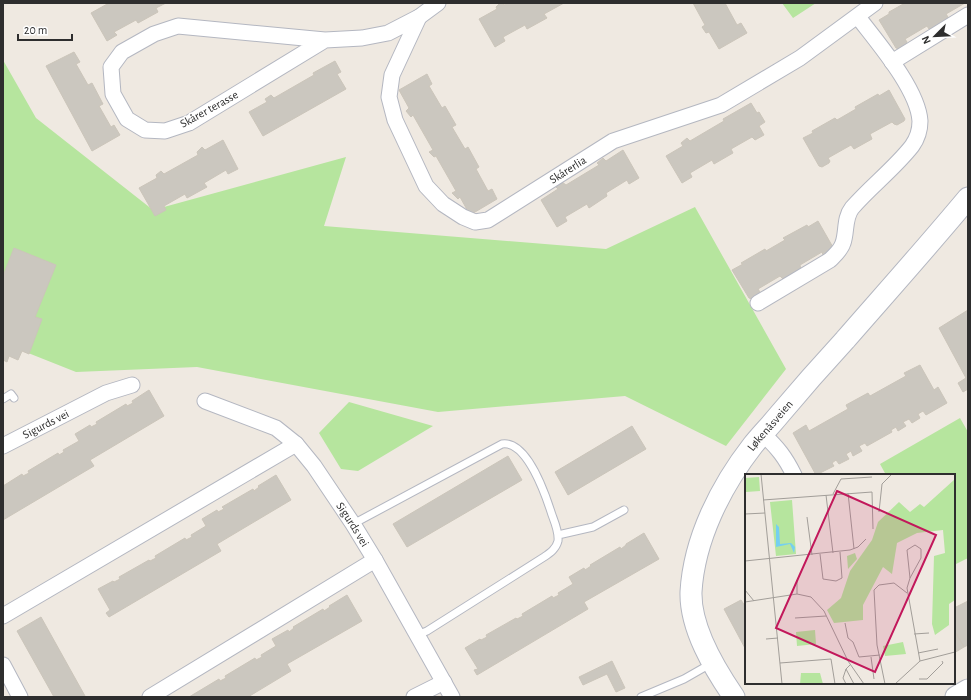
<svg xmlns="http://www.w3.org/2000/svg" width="971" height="700" font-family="'Alegreya Sans',sans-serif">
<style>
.green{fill:#b6e59e}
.building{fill:#cbc7bf;stroke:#cbc5ba}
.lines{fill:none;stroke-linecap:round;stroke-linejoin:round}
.lane-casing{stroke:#b4b7c1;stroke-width:9}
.street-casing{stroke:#b4b7c1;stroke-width:17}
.secondary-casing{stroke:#b4b7c1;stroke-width:23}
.lane{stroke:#fff;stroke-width:7}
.street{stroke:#fff;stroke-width:15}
.secondary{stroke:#fff;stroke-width:21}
.labels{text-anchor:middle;stroke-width:3;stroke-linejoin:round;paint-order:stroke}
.street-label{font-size:12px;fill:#2e2e2e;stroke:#fff}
.inset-road{fill:none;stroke:#a29e99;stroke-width:1}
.view{fill:#c2185b;fill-opacity:0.15;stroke:#c2185b;stroke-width:2}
.inset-edge{fill:none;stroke:#2e2e2e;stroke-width:2}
</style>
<rect width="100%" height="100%" fill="#efe9e1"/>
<path class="green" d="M782 3H816L793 18Z
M3 60 36 118 153 210 346 157 324 226 606 249 695 207 786 369 726 446 625 396 438 412 197 367 76 372 3 343Z
M349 402 433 426 358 471 341 469 319 433Z
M960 418 968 432V558L954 565V475H886L880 464Z"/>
<path class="building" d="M109 3H166L156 8 158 12 138 23 136 20 114 32 117 35 107 41 91 13Z
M500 3H502L504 5 508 3H564L544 14 547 18 527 29 525 25 503 37 505 41 495 47 479 19 497 9 496 7Z
M693 3H725L737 25 741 23 747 33 719 49 709 32 706 33 702 27 705 25Z
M905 3H965L946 14 948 17V19L931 29H929L927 26 905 39 907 42 906 44 899 49 896 48 879 20 889 14V12Z
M74 52 80 62 76 64 88 85 92 83 103 104 99 106 111 127 114 125 120 135 92 151 46 66Z
M335 61 341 72 337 74 346 89 263 136 249 112 267 102 265 99 271 95 274 98 314 75 313 73Z
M427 74 432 84 429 86 442 108 445 106 456 125 452 127 465 149 468 147 479 167 476 169 488 191 492 189 497 199 470 215 460 197 458 199 452 193 456 191 436 156 434 157 429 152 433 150 413 115 411 117 406 111 409 108 399 90Z
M889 90 905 119 904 121 897 125 894 124 892 122 870 134 872 139 854 149 851 145 828 158 830 161 829 163 822 167 819 166 803 138 813 133 812 131 835 118 837 120 856 109 855 107 878 94 879 96Z
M751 103 757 113 759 112 765 122 759 126 764 135 755 140 752 137 731 149 733 153 714 164 712 160 690 173 692 177 682 183 666 156 683 146 681 143 687 138 690 141 724 121 723 119Z
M223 140 238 169 228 174 226 170 204 183 207 187 187 198 185 194 164 206 166 210 155 216 139 188 157 178 156 175 161 171 164 174 198 155 197 152 202 147 205 150Z
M623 150 639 178 629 184 627 180 606 193 607 196 589 208 587 204 565 217 567 221 557 227 541 200 558 189 556 187 562 182 566 185 599 165 597 163 603 158 606 161Z
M818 221 834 249 826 255H823L822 252 800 265 801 270 784 280 780 276 758 289 760 292 759 294 752 299 749 298 732 270 743 264 741 263 765 249 766 251 785 240 783 238 807 225 808 227Z
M14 248 56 265 35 317 42 319 29 354 22 351 18 360 9 356 7 362 3 360V276Z
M968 310V389L963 392 958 383 966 378 939 328Z
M920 365 934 390 938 387 947 403 926 415 923 411 918 414 920 418 912 423 909 419 903 422 906 426 898 431 896 427 891 430 892 432 867 446 865 443 859 446 862 451 853 456 851 451 846 454 849 459 839 464 836 460 832 463 834 466 816 475 793 433 806 425 809 431 848 409 846 405 868 393 870 396 906 376 904 373Z
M149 390 164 416 90 460 94 466 3 520V486L22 474 23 476 29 473 28 471 58 453 59 455 64 452 63 450 79 441 75 434 90 425 91 427 97 424 96 422 126 404 127 406 133 403 132 401Z
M632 426 646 449 568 495 555 472Z
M508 456 522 480 407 547 393 524Z
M276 475 291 500 217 544 221 551 109 617 106 613 110 610 98 589 113 581 114 582 120 579 119 577 149 560 150 561 156 558 155 556 185 538 186 540 192 537 191 535 206 526 202 519 217 510 218 512 224 509 222 507 253 489 254 491 259 487 258 486Z
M644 533 659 559 584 602 588 609 477 675 474 670 478 669 465 648 480 639 481 640 487 637 486 635 516 618 517 619 523 616 522 614 552 596 553 598 559 595 558 593 573 584 569 577 584 568 585 570 591 566 590 565 620 547 621 549 626 545V544Z
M347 595 362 621 287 664 291 671 248 697H189L219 679 220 681 226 678 225 676 255 658 256 660 262 657 261 655 276 646 272 639 288 630 289 632 294 628 293 627 323 609 324 611 330 607 329 606Z
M741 600 745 606 746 605V650L724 609Z
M968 601V645L964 647 954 630V608Z
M41 617 85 696 84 697H54L17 631Z
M954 630 964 647 954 653Z
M612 661 625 688 616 692 607 674 583 685 579 677Z"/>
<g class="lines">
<defs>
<path id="lane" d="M3 399 11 394 14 398
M353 524 502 444C527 440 546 496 552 515 555 523 559 532 558 541 556 549 550 553 544 557L427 631 417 635
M558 535 593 527 624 510
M641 697 684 679 712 663"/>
<g id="street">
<path id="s1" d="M419 17 392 75 389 97 395 120 426 186 443 204 463 217 475 222 488 220 613 141 721 105 800 58 875 3"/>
<path d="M325 40 189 123 165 131 145 130 127 119 113 94 111 67 122 52 154 34 178 26 325 40 362 38 388 33 419 17 438 3"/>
<path d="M892 62 968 15"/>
<path d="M758 303 830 260C835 255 841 250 843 243 847 232 844 218 852 208 871 186 894 169 912 146 917 139 920 130 920 121 918 89 877 42 858 17"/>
<path id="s2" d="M205 401 276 428 296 444 314 466 353 524 375 560 452 697"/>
<path d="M763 434C778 448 785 457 794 475"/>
<path id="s3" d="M3 446 106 393 132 385"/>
<path d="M3 616 296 444"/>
<path d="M3 665 20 697"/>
<path d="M150 697 375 560"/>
<path d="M414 697 444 682"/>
</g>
<g id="secondary">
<path id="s4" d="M734 697C714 668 690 628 691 592 694 539 721 486 753 445 761 435 770 426 779 415 800 390 822 365 845 340 886 293 928 246 968 198"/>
<path d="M956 697 968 690"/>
</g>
</defs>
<use href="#lane" class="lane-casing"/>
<use href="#street" class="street-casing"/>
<use href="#secondary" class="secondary-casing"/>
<use href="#lane" class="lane"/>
<use href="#street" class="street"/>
<use href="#secondary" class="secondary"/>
</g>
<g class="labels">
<g class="street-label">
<text transform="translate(209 109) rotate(-29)" y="4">Skårer terasse</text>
<text dy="4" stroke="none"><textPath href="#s1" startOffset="352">Skårerlia</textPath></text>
<text dy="4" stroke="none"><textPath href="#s3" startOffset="48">Sigurds vei</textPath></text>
<text dy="4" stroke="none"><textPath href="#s4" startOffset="303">Løkenåsveien</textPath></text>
<text dy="4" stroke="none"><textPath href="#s2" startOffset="200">Sigurds vei</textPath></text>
</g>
</g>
<g transform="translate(745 474)">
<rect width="210" height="210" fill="#efe9e1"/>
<path d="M14 3 15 17 1 18 0 4ZM210 5V126L204 130V151L190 161 187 150 189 82 200 79 198 56 172 59 152 69 147 100 138 93 118 131V146L89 149 82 136 96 124 105 97 127 66 133 48 154 28 165 38 175 30 179 33ZM47 26 51 80 31 82 25 28ZM110 79 112 85 103 95 102 82ZM70 156 71 170 52 172 51 158ZM158 168 161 180 140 182 138 172ZM75 199 78 210H55L56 199Z" fill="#b6e59e"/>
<path d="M31 50 34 53 35 70 46 69 50 73 49 79 45 70 31 73Z" fill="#75cff0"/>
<path class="inset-road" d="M16 0 37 210M103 19 109 75M88 20 96 5 127 3M81 21 88 79M18 26 127 18 128 55M134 38 137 10 147 0M0 40 20 39M62 43 67 81M75 80 78 105 91 107 97 104 95 78M0 87 105 76 113 73 121 65M165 104 176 84V75L170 71 162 76 165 104 162 114 175 187M52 106V120M0 116 9 127M0 128 52 120 66 123 79 137 103 187 119 210M50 144 81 142M100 149 103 164 108 168 114 183 135 181M169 160 184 159M21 165 33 164M173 179 193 175M126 183 129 205M35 189 86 185 90 210M105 191 101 195 109 210M174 205H182L198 189 197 187M101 210 98 204 101 195M140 210 132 171 129 116 134 111 149 109 162 119M150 210 175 187 210 178"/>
<path class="view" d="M92 17 191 61 130 198 31 154Z"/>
<rect width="210" height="210" class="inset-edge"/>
</g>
<rect width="971" height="700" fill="none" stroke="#2e2e2e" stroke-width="8"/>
<g transform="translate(935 36) rotate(246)" stroke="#ffffff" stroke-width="3" paint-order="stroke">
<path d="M0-3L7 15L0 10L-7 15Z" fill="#2e2e2e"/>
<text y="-6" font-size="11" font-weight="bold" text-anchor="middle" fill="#2e2e2e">N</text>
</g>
<path d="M18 34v6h54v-6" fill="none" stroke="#2e2e2e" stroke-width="2"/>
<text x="24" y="34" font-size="12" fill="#2e2e2e" stroke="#ffffff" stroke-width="3" paint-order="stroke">20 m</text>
</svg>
